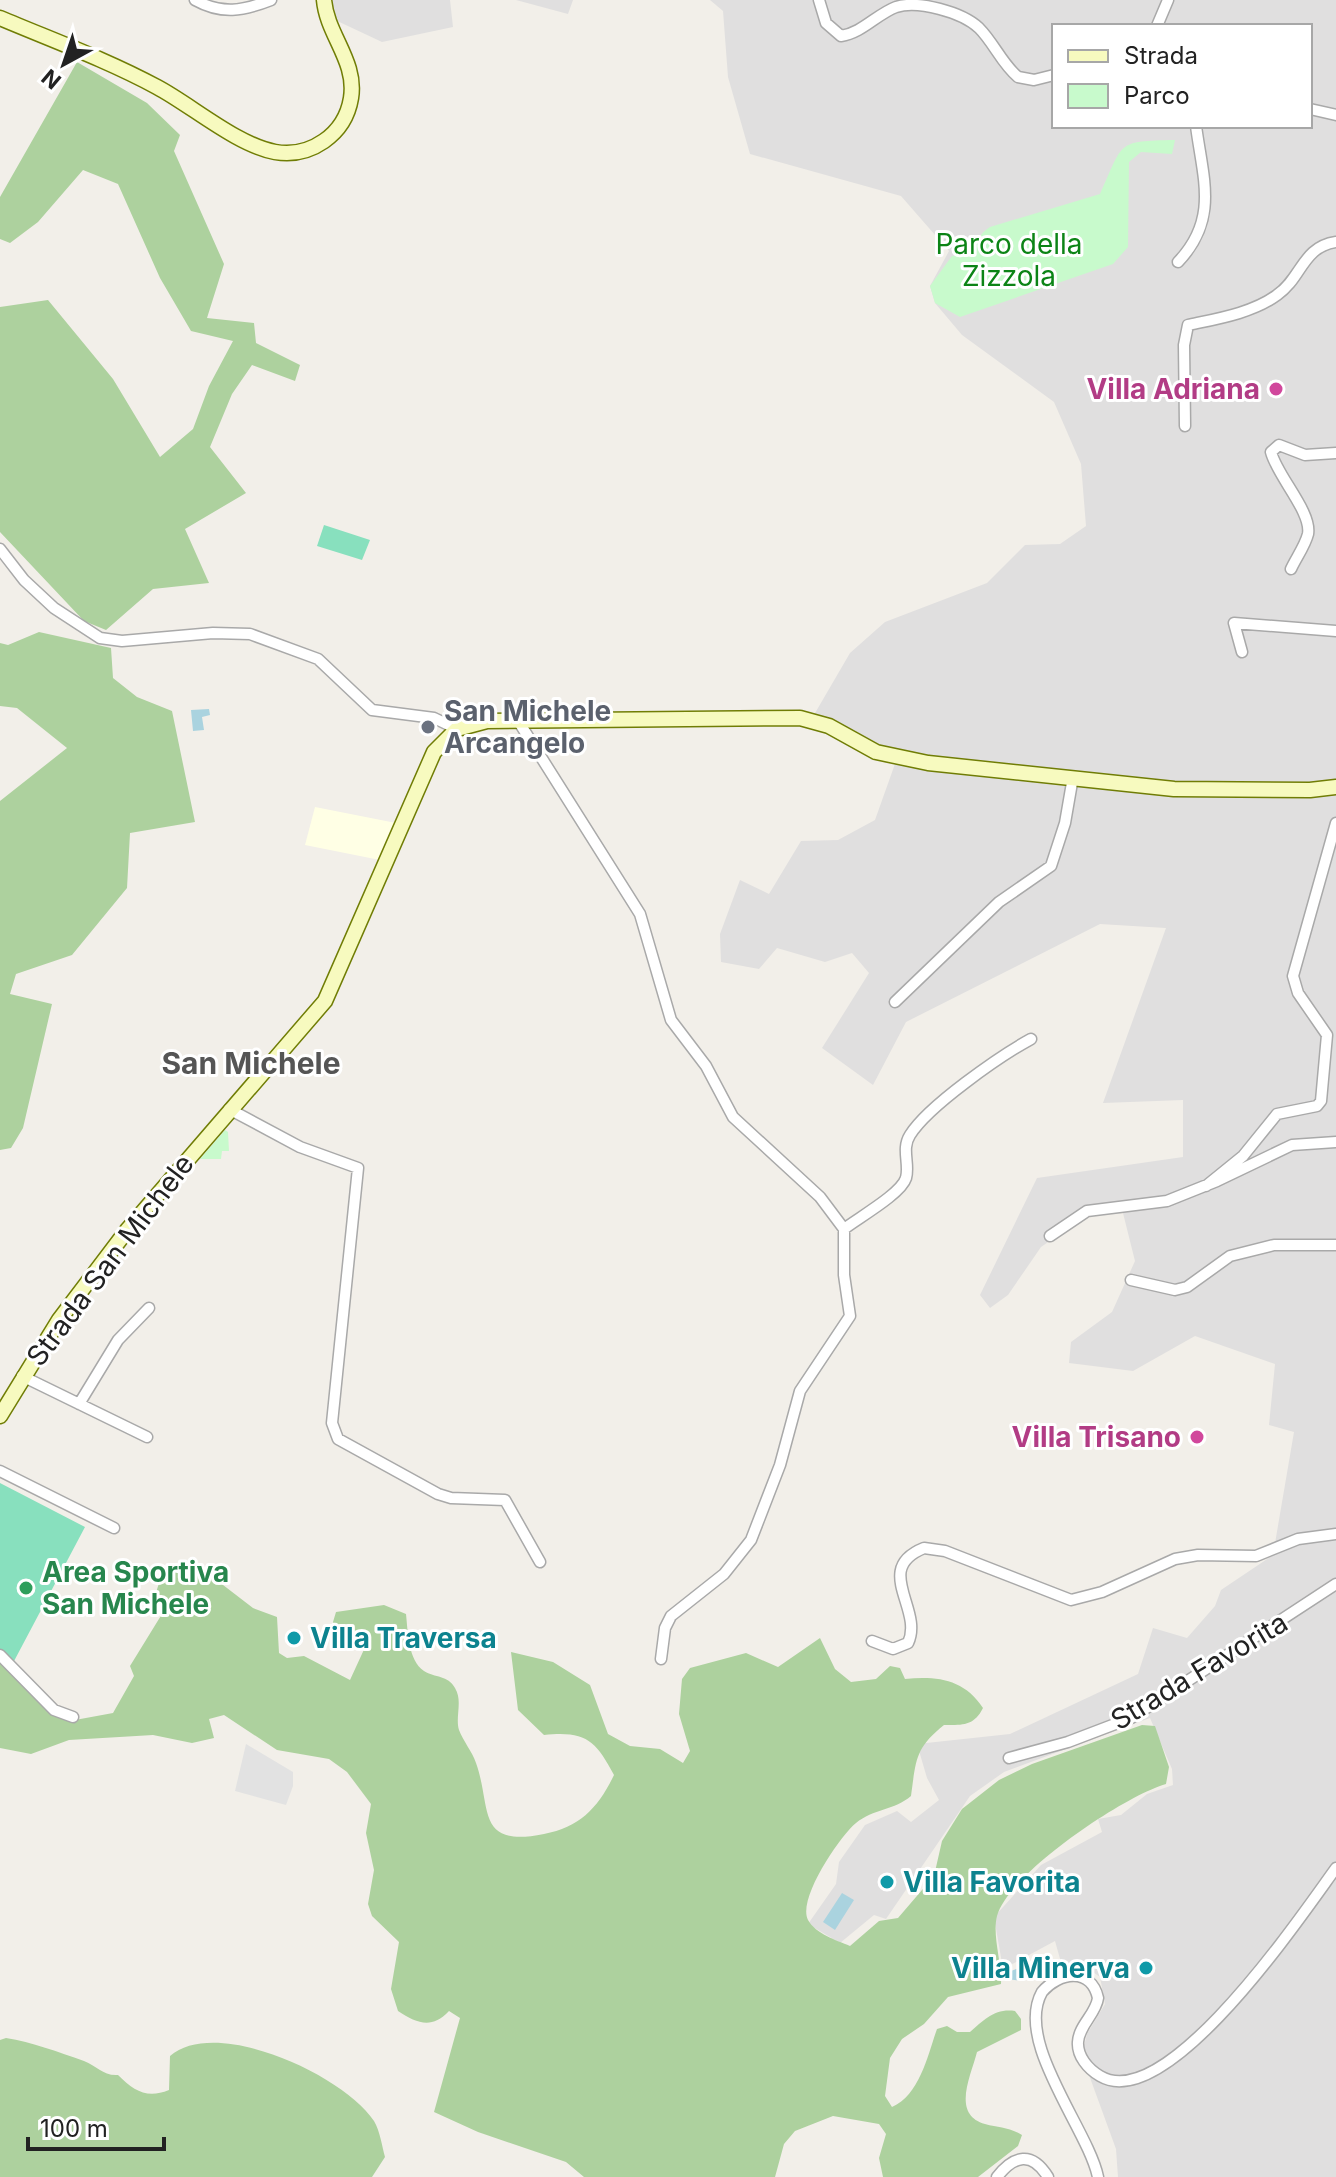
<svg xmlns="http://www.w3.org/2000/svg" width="1336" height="2177" font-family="Inter,sans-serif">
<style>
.residential{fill:#e0dfdf;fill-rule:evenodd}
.education{fill:#ffffe5}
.forest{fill:#add19e}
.park{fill:#c8facc}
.pitch{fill:#88e0be}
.parking{fill:#e2e2e2}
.water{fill:#aad3df}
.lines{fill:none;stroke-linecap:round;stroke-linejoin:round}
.street-casing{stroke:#a9a9a9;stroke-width:13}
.secondary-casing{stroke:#707d05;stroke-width:17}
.street{stroke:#fff;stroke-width:10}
.secondary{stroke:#f7fabf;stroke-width:14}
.hotel-dot{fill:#d1479c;stroke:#fff;stroke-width:3}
.worship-dot{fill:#6b7280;stroke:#fff;stroke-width:3}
.leisure-dot{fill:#2e9e5b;stroke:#fff;stroke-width:3}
.culture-dot{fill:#0f9aa8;stroke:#fff;stroke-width:3}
.labels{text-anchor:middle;stroke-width:6;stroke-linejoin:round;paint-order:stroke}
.park-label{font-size:28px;fill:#0c8416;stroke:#fff}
.hotel-label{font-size:28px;font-weight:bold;fill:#b23c85;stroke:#fff;text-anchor:end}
.worship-label{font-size:28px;font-weight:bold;fill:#5b616d;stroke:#fff;text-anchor:start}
.street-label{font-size:28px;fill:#222;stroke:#fff}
.leisure-label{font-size:28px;font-weight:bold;fill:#27864d;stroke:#fff;text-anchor:start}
.culture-label{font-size:28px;font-weight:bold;fill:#0d838f;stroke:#fff;text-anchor:start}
.neighbourhood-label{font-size:30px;font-weight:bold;fill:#555;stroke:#fff}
</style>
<rect width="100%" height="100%" fill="#f2efe9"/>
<path class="residential" d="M318 0H450L453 27 382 42 333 19Z
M516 0H573L568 14Z
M710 0H1336V2177H1118L1116 2149 1089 2075 1084 2046 1087 2034 1105 2004 1100 1977 1080 1963 1062 1966 1055 1941 1003 1969 994 1917 1041 1865 1102 1832 1098 1819 1121 1815 1147 1794 1173 1785 1172 1769 1150 1718 1004 1772 970 1796 886 1919 874 1915 840 1943 808 1924 836 1884 839 1862 865 1825 897 1811 911 1822 939 1800 927 1778 917 1744 1010 1734 1138 1674 1153 1628 1187 1638 1215 1606 1221 1590 1273 1555 1294 1432 1269 1425 1275 1364 1195 1336 1133 1371 1069 1363 1071 1342 1112 1312 1135 1261 1123 1213 1086 1216 1041 1247 1008 1295 990 1308 980 1295 1037 1178 1183 1157V1100L1103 1103 1166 928 1100 924 906 1022 873 1085 822 1048 869 973 852 953 825 962 777 948 759 969 721 962 720 934 740 880 769 894 801 841 838 840 875 820 896 761 854 749 811 720 850 653 885 622 987 583 1025 545 1060 544 1086 526 1081 464 1054 402 962 335 935 303 930 286 949 251 901 196 750 154 728 77 723 11ZM1054 26H1310V126H1054Z"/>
<path class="education" d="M315 807 396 823 380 860 305 845Z"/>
<path class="forest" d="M77 62 147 103 180 135 174 151 224 264 207 318 254 323 256 343 300 365 295 381 252 365 232 394 210 447 246 493 185 529 209 583 153 589 106 630 84 621 0 532V307L48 300 113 379 160 457 193 429 209 386 233 341 191 331 160 278 118 184 83 170 38 222 10 243 0 239V197Z
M39 632 111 648 113 678 137 697 172 711 195 822 130 833 127 888 72 955 16 974 10 994 52 1004 23 1128 11 1148 0 1150V801L67 748 17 708 0 706V643L8 645Z
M184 1561 197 1565 253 1608 277 1617 279 1653 287 1658 304 1656 350 1680 367 1643 339 1636 333 1622 336 1612 384 1605 406 1614C408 1632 408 1660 424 1671 435 1678 448 1675 455 1688 463 1701 455 1717 459 1730 463 1741 472 1751 476 1763 492 1808 475 1848 544 1834 580 1827 598 1808 614 1775 595 1740 586 1731 544 1735L518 1710 511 1652 553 1662 590 1685 608 1734 630 1746 660 1749 683 1763 690 1751 679 1714 682 1679 690 1668 746 1653 778 1667 820 1638 835 1669 851 1682 876 1679 890 1666 900 1668 905 1679C937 1676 964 1679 983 1708 974 1726 963 1725 944 1725 915 1748 916 1760 911 1796 895 1810 873 1809 856 1823 840 1836 797 1899 808 1920 816 1934 836 1940 850 1946L879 1921 898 1918 934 1876 942 1841 962 1809 999 1780 1032 1764 1142 1725 1155 1726 1169 1767 1166 1784C1124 1796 1009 1873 997 1916 992 1936 1002 1963 1001 1984L948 1997 924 2024 902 2039 890 2058 885 2096 892 2107C920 2095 928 2054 937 2029L947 2026 957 2032H970C984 2020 995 2008 1015 2011L1021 2019V2030L977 2052C971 2076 951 2114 985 2124 999 2128 1009 2127 1022 2135L1018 2146 978 2177H883L879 2158 886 2134 879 2124 833 2116 795 2131 784 2144 775 2177H584L566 2162 478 2132 434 2112 460 2018 449 2011C431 2030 417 2023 398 2011L391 1989 399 1942 372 1916 368 1904 374 1870 366 1833 371 1804 347 1772 329 1759 277 1750 224 1715 209 1719 214 1738 192 1743 153 1735 69 1740 31 1754 0 1748V1663L52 1712 75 1720 113 1713 134 1676 130 1666 162 1614 154 1602C159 1580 162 1569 184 1561Z
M6 2038C32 2042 58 2052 84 2061 97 2066 103 2076 118 2075 134 2091 147 2099 169 2090L170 2056C217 2016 345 2076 374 2121 380 2131 382 2146 385 2157L372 2177H0V2040Z"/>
<path class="park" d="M1175 140 1172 154 1141 152 1129 162 1128 247 1113 264 960 317 935 303 930 286 952 256C982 255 969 240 990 227L1100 194C1124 142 1115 141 1175 140Z
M225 1130 228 1132 229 1151H222L221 1159H200Z"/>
<path class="pitch" d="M324 525 370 540 362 560 317 546Z
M0 1483 85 1527 13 1663 0 1650Z"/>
<path class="parking" d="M246 1744 293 1772V1786L286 1805 235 1791Z"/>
<path class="water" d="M209 709 210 715 202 717 204 730 193 731 191 710Z
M842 1893 854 1900 835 1930 823 1922Z
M1031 1963 1037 1970C1027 1979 1018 1984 1006 1977V1973Z"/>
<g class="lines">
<defs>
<path id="street" d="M195 0C222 15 243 11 271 0
M819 0 826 23 841 36C862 33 877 14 896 7 918 0 962 12 979 28 994 43 1002 64 1018 77L1034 80 1054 75
M1157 26 1168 0
M1310 109 1336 115
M1178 262C1219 219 1203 179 1196 126
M1185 426 1184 345 1188 325C1216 319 1253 313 1277 295 1302 278 1302 247 1336 242
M0 549 24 580 54 608 100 638 122 641 213 633 250 634 318 659 372 710 434 718 457 729
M1291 569C1296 558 1305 546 1308 534 1312 512 1277 476 1271 452L1279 445 1305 455 1336 453
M1242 652 1234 623 1336 631
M517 719 640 914 671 1020 706 1066 733 1117 820 1197 844 1229V1275L850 1316 800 1391 780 1465 751 1540 724 1574 671 1616 665 1628 661 1659
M895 1002 999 902 1051 866 1065 823 1073 777
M229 1109 300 1147 358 1168 332 1423 338 1439 438 1494 451 1498 505 1500 540 1562
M1206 1186 1243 1156 1277 1114 1317 1106 1321 1101 1327 1035 1298 993 1293 976 1336 823
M844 1229C858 1218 901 1194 906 1178 910 1164 901 1149 910 1135 928 1106 1000 1056 1031 1039
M1050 1236 1087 1211 1167 1201 1217 1181 1292 1145 1336 1142
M1131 1280 1175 1290 1187 1287 1230 1256 1274 1245H1336
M22 1376 147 1437
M79 1404 118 1340 149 1308
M0 1471 114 1528
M872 1641 893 1649 908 1643C924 1609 872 1569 924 1548L945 1551 1071 1600 1102 1592 1175 1559 1198 1555 1256 1556 1298 1539 1336 1534
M0 1655 54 1710 73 1717
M1009 1758 1068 1742 1131 1718 1336 1584
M997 2177C1014 2155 1032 2151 1048 2177
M1098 2177C1088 2129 1014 2042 1042 1992 1059 1972 1091 1967 1098 1998 1096 2014 1079 2025 1078 2042 1077 2056 1088 2069 1100 2076 1167 2116 1303 1913 1336 1868"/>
<path id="secondary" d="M0 18C52 40 107 60 157 87 191 105 237 145 275 152 310 158 345 135 351 98 357 61 327 35 324 0
M0 1416 59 1320 128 1229 325 1001 434 752 457 729 487 721 800 718 829 726 876 752 928 763 1174 789 1310 790 1336 787"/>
</defs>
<use href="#street" class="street-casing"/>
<use href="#secondary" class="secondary-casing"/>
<use href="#street" class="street"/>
<use href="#secondary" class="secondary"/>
</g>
<g class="hotel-dot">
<circle cx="1276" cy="389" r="8"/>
<circle cx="1197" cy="1437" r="8"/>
</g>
<circle class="worship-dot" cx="428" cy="727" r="8"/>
<circle class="leisure-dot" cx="26" cy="1588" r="8"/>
<g class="culture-dot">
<circle cx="294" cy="1638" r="8"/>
<circle cx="887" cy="1882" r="8"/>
<circle cx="1146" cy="1968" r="8"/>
</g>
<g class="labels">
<g class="park-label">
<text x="1009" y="254">Parco della<tspan x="1009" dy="32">Zizzola</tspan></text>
</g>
<g class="hotel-label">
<text x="1260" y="399">Villa Adriana</text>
<text x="1181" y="1447">Villa Trisano</text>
</g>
<g class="worship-label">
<text x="444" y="721">San Michele<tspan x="444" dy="32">Arcangelo</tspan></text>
</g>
<g class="street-label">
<text transform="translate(110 1260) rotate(-53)" y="10">Strada San Michele</text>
<text transform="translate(1199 1671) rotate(-31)" y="10">Strada Favorita</text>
</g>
<g class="leisure-label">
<text x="42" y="1582">Area Sportiva<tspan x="42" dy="32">San Michele</tspan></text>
</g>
<g class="culture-label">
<text x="310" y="1648">Villa Traversa</text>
<text x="903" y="1892">Villa Favorita</text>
<text x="1130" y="1978" text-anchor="end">Villa Minerva</text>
</g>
<g class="neighbourhood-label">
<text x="251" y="1074">San Michele</text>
</g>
</g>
<rect x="1052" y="24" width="260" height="104" fill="#ffffff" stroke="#a7a7a7" stroke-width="2"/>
<rect x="1068" y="50" width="40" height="12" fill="#f7fabf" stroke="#a7a7a7" stroke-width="2"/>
<text x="1124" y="64" font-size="24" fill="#222222">Strada</text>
<rect x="1068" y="84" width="40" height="24" fill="#c8facc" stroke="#a7a7a7" stroke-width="2"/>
<text x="1124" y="104" font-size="24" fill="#222222">Parco</text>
<g transform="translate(64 64) rotate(220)" stroke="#ffffff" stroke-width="6" paint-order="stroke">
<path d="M0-6L14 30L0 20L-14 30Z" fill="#222222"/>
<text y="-12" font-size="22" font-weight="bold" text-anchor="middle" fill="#222222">N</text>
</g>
<path d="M28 2137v12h136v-12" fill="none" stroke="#222222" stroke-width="4"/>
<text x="40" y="2137" font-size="24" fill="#222222" stroke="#ffffff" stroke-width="6" paint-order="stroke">100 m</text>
</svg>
